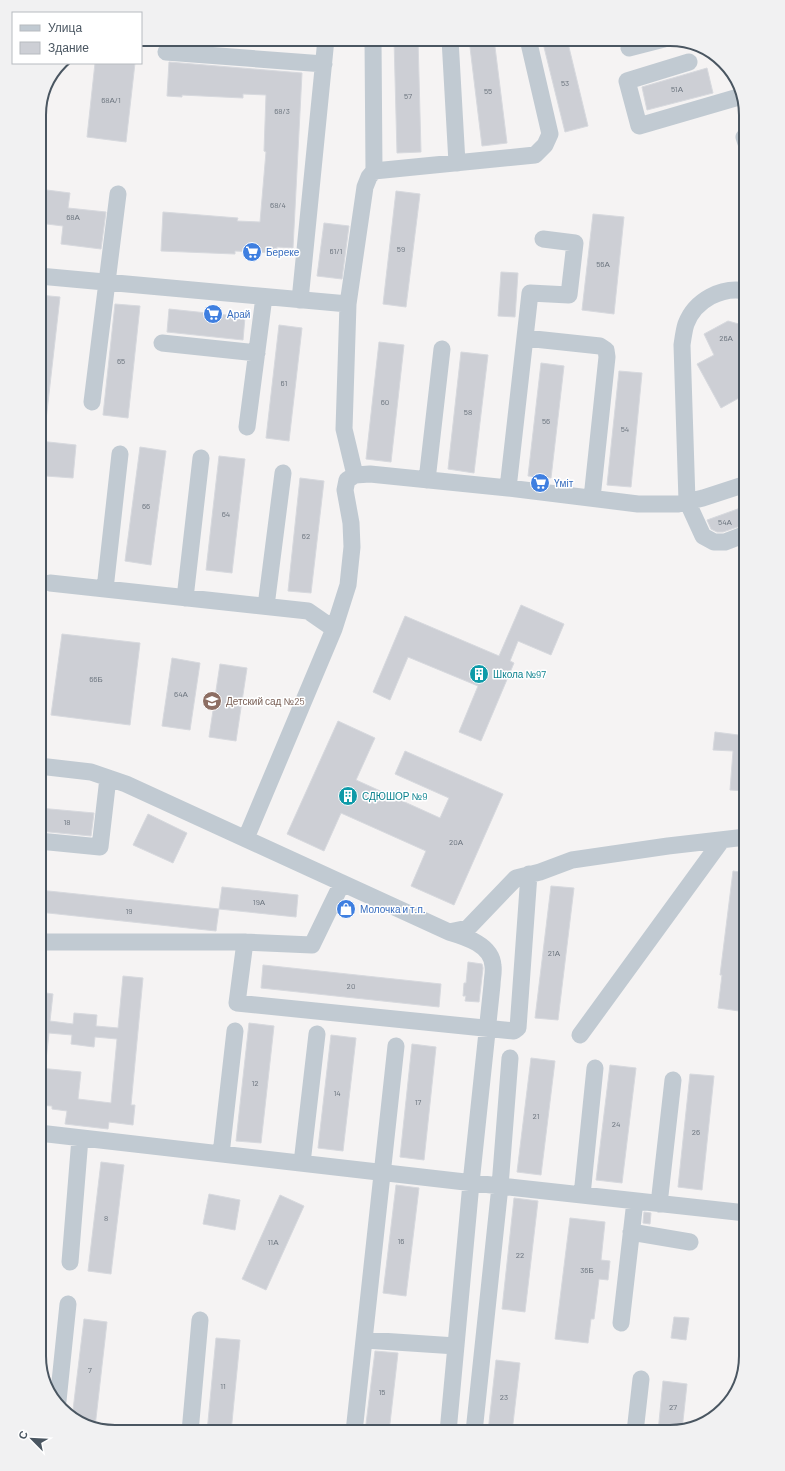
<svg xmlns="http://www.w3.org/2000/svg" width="785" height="1471" font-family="Barlow,sans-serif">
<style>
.building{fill:#cdcfd5;stroke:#d7d9de}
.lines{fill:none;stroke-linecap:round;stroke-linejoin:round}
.minor{stroke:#c1cad2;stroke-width:17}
.labels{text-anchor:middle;stroke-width:3;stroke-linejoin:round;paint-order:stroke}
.number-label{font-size:8px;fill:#6b747e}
.shop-label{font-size:10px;fill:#366cbe;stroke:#fff;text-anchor:start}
.culture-label{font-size:10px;fill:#0d838f;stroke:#fff;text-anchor:start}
.education-label{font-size:10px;fill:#785e54;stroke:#fff;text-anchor:start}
.rim{fill:none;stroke:#4a5661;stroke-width:2}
</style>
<rect width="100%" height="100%" fill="#f5f3f3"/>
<path class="building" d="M394 39H418L421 152 397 153Z
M469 39H494L507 143 482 146Z
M542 39H567L588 126 565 132Z
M169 62 302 73 293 248 277 247 276 253 235 251V254L161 251 163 212 238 218 237 221 260 222 266 152 264 151 266 95 243 94V98L182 95V97L167 96Z
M95 63H135L126 142 87 137Z
M707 68 713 93 647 110 642 87Z
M39 189 70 193 68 208 106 212 101 249 61 244 63 226 39 223Z
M396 191 420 194 406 307 383 304Z
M593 214 624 217 614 314 582 310Z
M324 223 349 226 342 279 317 276Z
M501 272 518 273 515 317 498 316Z
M39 295 60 297 46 420H39Z
M115 304 140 306 128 418 103 415Z
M169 309 245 317 243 340 167 332Z
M728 321 746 326V394L721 408 697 364 714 355 704 334Z
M279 325 302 328 289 441 266 438Z
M379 342 404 345 391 462 366 459Z
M461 352 488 355 474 473 448 469Z
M541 363 564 366 551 478 528 476Z
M619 371 642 373 631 487 607 485Z
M39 441 76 445 73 478 46 476V472L39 471Z
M140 447 166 451 151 565 125 561Z
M219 456 245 459 232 573 206 570Z
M300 478 324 481 311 593 288 591Z
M746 506V524L723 532H717L711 529 707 520Z
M521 605 564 624 551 655 518 641 510 661 514 663 481 741 459 732 478 686 408 657 390 700 373 692 405 616 499 656Z
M62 634 140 643 130 725 51 715Z
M172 658 200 663 190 730 162 726Z
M220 664 247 668 236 741 209 737Z
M338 721 375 738 356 780 440 818 449 798 395 774 405 751 503 794 454 905 411 886 426 851 341 813 324 851 287 834Z
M715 732 746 736V791L730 790 733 751 713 750Z
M39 808 94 813 91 836 39 831Z
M148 814 187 833 173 863 133 845Z
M733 871 746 873V1012L718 1008 722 975H720Z
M551 886 574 888 558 1020 535 1018Z
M222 887 298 895 296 917 219 909Z
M39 890 219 909 216 931 39 912Z
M468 962 482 964 483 968 479 1002 465 1001 466 996H463L464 983H466Z
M263 965 441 984 439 1007 261 988Z
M123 976 143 978 131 1105H135L133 1125 109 1122 108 1129 65 1124 67 1111 52 1109V1106L39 1105V1068L81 1072 78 1099 111 1103 117 1039 95 1037 94 1047 71 1044 72 1035 49 1033 46 1060 39 1059V992L53 994 50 1021 73 1024 74 1013 97 1015 96 1026 118 1028Z
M249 1023 274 1026 261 1143 236 1141Z
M331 1035 356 1038 343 1151 318 1148Z
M412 1044 436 1047 424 1160 400 1157Z
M531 1058 555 1061 541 1175 517 1172Z
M610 1065 636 1068 622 1183 596 1180Z
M690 1074 714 1076 702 1190 678 1187Z
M101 1162 124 1165 111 1274 88 1271Z
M396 1185 419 1188 406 1296 383 1293Z
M209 1194 240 1200 235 1230 203 1224Z
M280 1195 304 1206 266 1290 242 1279Z
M514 1198 538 1201 525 1312 502 1309Z
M644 1212 651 1213 650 1224 643 1223Z
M570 1218 605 1222 601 1260 610 1261 608 1280 599 1279 594 1319H591L588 1343 555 1339Z
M674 1317 689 1318 686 1340 671 1338Z
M84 1319 107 1322 95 1427 72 1418Z
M216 1338 240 1340 231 1432H207Z
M375 1351 398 1353 389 1432H365Z
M496 1360 520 1363 512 1432H488Z
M663 1381 687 1384 682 1430 670 1432H658Z"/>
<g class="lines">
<path class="minor" d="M373 39 374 171
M450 39 457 163
M629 48 664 39
M166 52 324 64
M689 62 627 81 639 126 742 96
M744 137 746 143
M39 276 348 304
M300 300 326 39
M525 338 600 346 606 350 607 357 592 498
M162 343 257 353
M92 402 118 194
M247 427 264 297
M355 475 344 429 348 304 365 187 369 177 374 171 535 155 545 145 550 134 528 39
M427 480 442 349
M508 488 530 293 569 295 575 243 543 239
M746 534 725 542H714L703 536 687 501 682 345C683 338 684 330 686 324 695 300 722 286 746 291
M50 583 308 611 334 629
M105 589 120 454
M185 598 201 458
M266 606 283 473
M39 766 91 772 126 784 449 932C466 937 492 945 493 966 494 972 492 979 492 985L471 1183 448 1432
M246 838 334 629 348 585 352 547 351 523 345 490 347 480 355 475 370 474 508 488 638 504H678L703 498 746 484
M39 841 100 847 108 778
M449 932 468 928 516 878 540 872 572 860 668 846 746 837
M39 942H245L312 945 342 883
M245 942 237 1003 514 1031 518 1028 529 874
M580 1035 722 840
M39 1133 500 1186 746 1213
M221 1154 235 1031
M302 1163 317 1034
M582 1195 595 1068
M659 1204 673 1080
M631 1232 690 1242
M70 1262 80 1138
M621 1323 635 1201
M365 1340 456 1346
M58 1401 68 1304
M190 1432 200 1320
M354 1432C369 1304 381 1175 396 1046
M474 1432 500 1186 510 1058
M635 1432 641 1379"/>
</g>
<defs>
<symbol id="supermarket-disc" viewBox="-11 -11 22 22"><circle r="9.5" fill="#3f7fe0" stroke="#fff"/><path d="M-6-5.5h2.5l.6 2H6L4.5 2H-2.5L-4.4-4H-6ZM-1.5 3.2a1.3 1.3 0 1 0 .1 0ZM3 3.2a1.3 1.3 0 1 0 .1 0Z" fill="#fff"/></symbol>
<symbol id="building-disc" viewBox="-11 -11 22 22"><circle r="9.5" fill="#0f9aa8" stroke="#fff"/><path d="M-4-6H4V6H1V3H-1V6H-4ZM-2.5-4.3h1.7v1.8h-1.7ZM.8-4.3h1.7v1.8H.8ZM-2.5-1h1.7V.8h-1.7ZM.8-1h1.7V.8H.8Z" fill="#fff"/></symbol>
<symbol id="school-disc" viewBox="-11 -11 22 22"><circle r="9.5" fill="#8d6e63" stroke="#fff"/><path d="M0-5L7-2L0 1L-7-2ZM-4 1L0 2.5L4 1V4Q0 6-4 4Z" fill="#fff"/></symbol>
<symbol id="shop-disc" viewBox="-11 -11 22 22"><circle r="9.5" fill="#3f7fe0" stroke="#fff"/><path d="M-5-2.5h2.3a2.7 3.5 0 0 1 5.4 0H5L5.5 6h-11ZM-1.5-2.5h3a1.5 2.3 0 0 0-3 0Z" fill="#fff"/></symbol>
</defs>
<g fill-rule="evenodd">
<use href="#supermarket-disc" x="241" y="241" width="22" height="22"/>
<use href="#supermarket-disc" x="202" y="303" width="22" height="22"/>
<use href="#supermarket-disc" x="529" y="472" width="22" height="22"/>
<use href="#building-disc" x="468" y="663" width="22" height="22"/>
<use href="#school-disc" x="201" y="690" width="22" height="22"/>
<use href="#building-disc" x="337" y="785" width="22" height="22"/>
<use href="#shop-disc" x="335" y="898" width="22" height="22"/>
</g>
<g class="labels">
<g class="number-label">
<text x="565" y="86">53</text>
<text x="677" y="92">51А</text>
<text x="488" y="94">55</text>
<text x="408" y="99">57</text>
<text x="111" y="103">68А/1</text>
<text x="282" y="114">68/3</text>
<text x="278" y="208">68/4</text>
<text x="73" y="220">68А</text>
<text x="401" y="252">59</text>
<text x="336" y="254">61/1</text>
<text x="603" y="267">56А</text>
<text x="726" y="341">26А</text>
<text x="121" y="364">65</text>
<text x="284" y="386">61</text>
<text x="385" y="405">60</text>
<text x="468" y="415">58</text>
<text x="546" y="424">56</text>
<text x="625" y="432">54</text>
<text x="146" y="509">66</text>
<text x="226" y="517">64</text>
<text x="725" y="525">54А</text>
<text x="306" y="539">62</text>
<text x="96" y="682">66Б</text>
<text x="181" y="697">64А</text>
<text x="67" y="825">18</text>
<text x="456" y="845">20А</text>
<text x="259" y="905">19А</text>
<text x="129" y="914">19</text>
<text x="554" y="956">21А</text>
<text x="351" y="989">20</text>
<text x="255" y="1086">12</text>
<text x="337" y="1096">14</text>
<text x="418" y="1105">17</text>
<text x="536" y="1119">21</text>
<text x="616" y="1127">24</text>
<text x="696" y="1135">26</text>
<text x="106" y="1221">8</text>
<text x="401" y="1244">16</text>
<text x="273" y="1245">11А</text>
<text x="520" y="1258">22</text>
<text x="587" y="1273">36Б</text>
<text x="90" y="1373">7</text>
<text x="223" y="1389">11</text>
<text x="382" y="1395">15</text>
<text x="504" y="1400">23</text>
<text x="673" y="1410">27</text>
</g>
<g class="shop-label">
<text x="266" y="256">Береке</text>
<text x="227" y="318">Арай</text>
<text x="554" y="487">Үміт</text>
<text x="360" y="913">Молочка и т.п.</text>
</g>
<g class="culture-label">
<text x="493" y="678">Школа №97</text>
<text x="362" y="800">СДЮШОР №9</text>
</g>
<g class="education-label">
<text x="226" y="705">Детский сад №25</text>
</g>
</g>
<path d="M0 0H785V1471H0ZM115 46H670A69 69 0 0 1 739 115V1356A69 69 0 0 1 670 1425H115A69 69 0 0 1 46 1356V115A69 69 0 0 1 115 46Z" fill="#f1f1f2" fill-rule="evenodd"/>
<path class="rim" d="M115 46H670A69 69 0 0 1 739 115V1356A69 69 0 0 1 670 1425H115A69 69 0 0 1 46 1356V115A69 69 0 0 1 115 46Z"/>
<rect x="12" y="12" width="130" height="52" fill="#ffffff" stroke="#b7bbc0"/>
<rect x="20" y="25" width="20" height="6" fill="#c1cad2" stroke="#b7bbc0"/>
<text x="48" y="32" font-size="12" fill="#4a5661">Улица</text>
<rect x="20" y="42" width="20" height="12" fill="#cdcfd5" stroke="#b7bbc0"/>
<text x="48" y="52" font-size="12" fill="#4a5661">Здание</text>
<g transform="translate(32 1439) rotate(294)" stroke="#ffffff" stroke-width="3" paint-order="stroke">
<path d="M0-3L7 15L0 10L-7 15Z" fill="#4a5661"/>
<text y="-6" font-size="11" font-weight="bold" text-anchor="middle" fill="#4a5661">С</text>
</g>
</svg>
